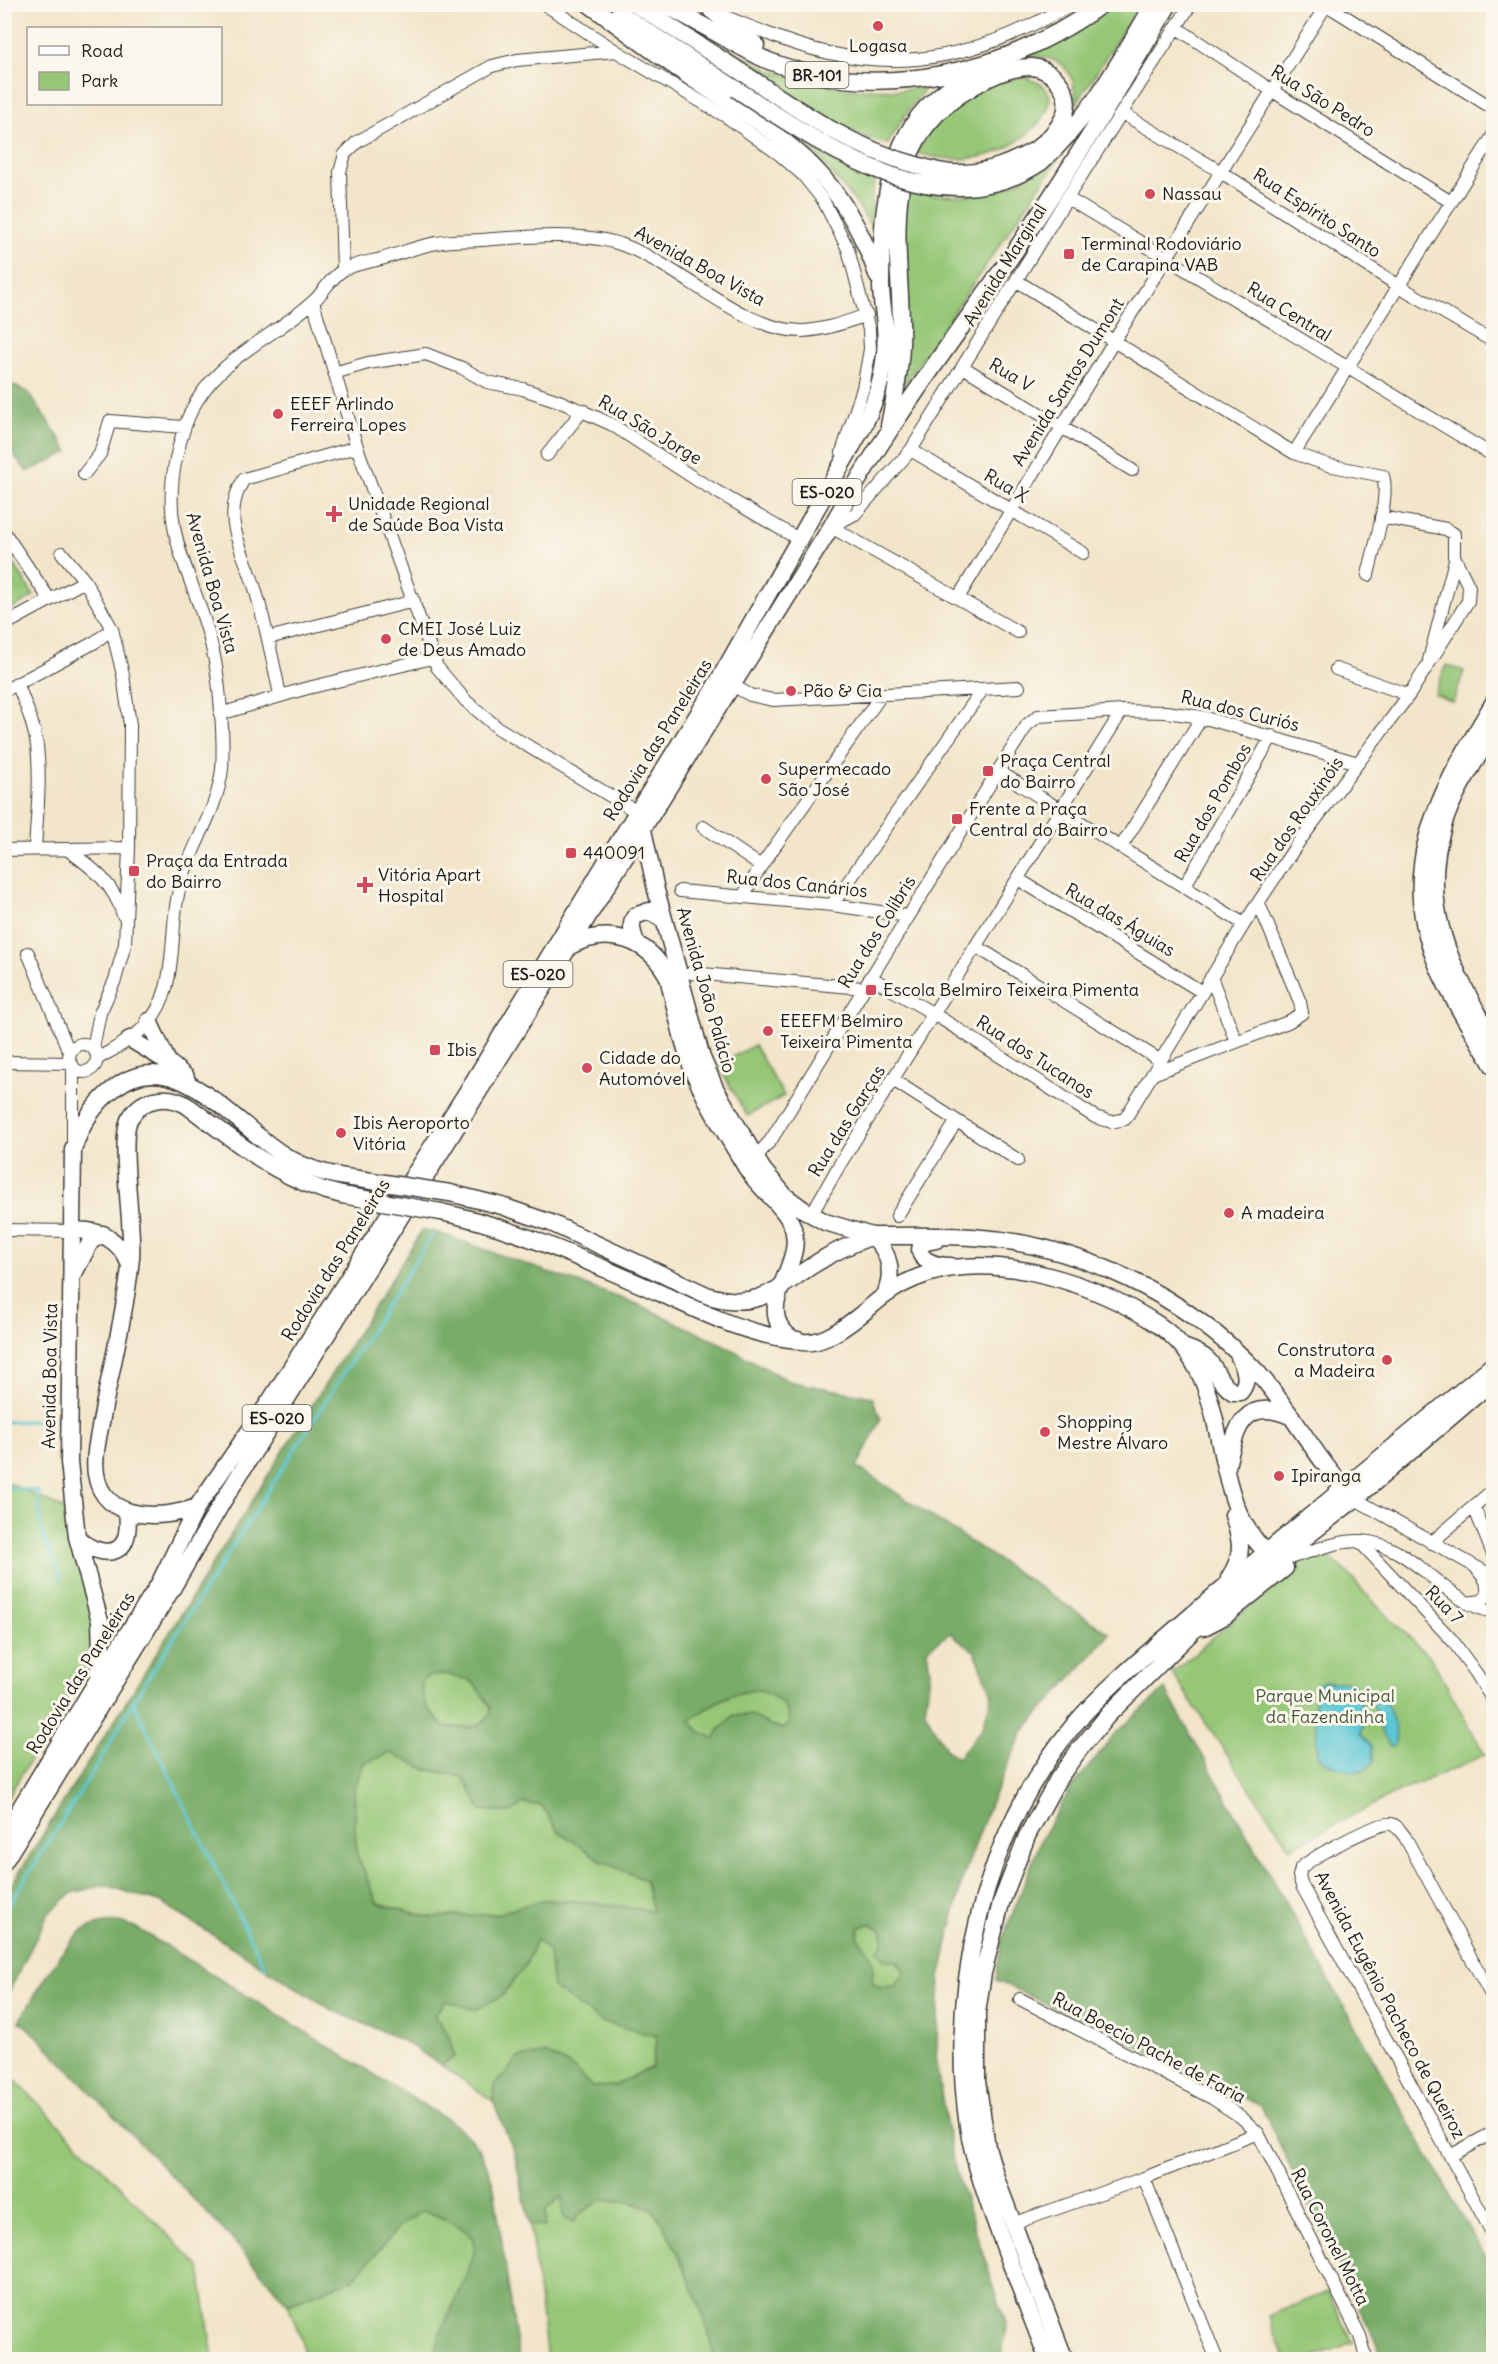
<svg xmlns="http://www.w3.org/2000/svg" width="1498" height="2364" font-family="Delius,sans-serif">
<style>
.green{fill:#96c777;stroke:#59724a;stroke-width:1.5}
.forest{fill:#78ac68;stroke:#4a6442;stroke-width:1.5;fill-rule:evenodd}
.water{fill:#5bc7d4;stroke:#3c7278;stroke-width:1.5}
.lines{fill:none;stroke-linecap:round;stroke-linejoin:round}
.stream{stroke:#5bc7d4;stroke-width:3}
.minor-casing{stroke:#3c3a36;stroke-width:14}
.major-casing{stroke:#3c3a36;stroke-width:19}
.minor{stroke:#fff;stroke-width:12}
.major{stroke:#fff;stroke-width:16}
.major-bridge-casing{stroke:#3c3a36;stroke-width:19;stroke-linecap:butt}
.major-bridge{stroke:#fff;stroke-width:16}
.poi-dot{fill:#d1495b;stroke:#fbf7ec;stroke-width:2}
.labels{text-anchor:middle;stroke-width:6;stroke-linejoin:round;paint-order:stroke}
.shield{fill:#fbf7ec;stroke:#5f5e5a;stroke-width:1.5}
.shield-label{font-size:16px;font-weight:bold;fill:#1c1c1c}
.poi-label{font-size:18px;fill:#1c1c1c;stroke:#fbf7ec;text-anchor:start}
.street-label{font-size:18px;fill:#1c1c1c;stroke:#fbf7ec}
.park-label{font-size:18px;fill:#47583c;stroke:#fbf7ec}
</style>
<rect width="100%" height="100%" fill="#fbf7ec"/>
<filter id="ink" filterUnits="userSpaceOnUse"><feTurbulence type="fractalNoise" baseFrequency=".0167" numOctaves="2"/><feDisplacementMap in="SourceGraphic" scale="12" xChannelSelector="R" yChannelSelector="G"/><feConvolveMatrix kernelMatrix="1 2 1 2 8 2 1 2 1" color-interpolation-filters="sRGB"/></filter>
<filter id="wash" filterUnits="userSpaceOnUse"><feTurbulence type="fractalNoise" baseFrequency=".008" numOctaves="4" result="noise"/><feDisplacementMap in="SourceGraphic" scale="24" xChannelSelector="R" yChannelSelector="G"/><feGaussianBlur stdDeviation="1.35" result="paint"/><feColorMatrix in="noise" values="0 0 0 0 0 0 0 0 0 0 0 0 0 0 0 0 0 1.4 0 .05"/><feComposite in="paint" operator="in"/></filter>
<g filter="url(#wash)">
<rect width="100%" height="100%" fill="#f2e5c9"/>
<path class="green" d="M1110 5H1139L1075 106C1077 66 1056 51 1017 59L1095 17Z
M670 17 769 70 805 81 856 89 901 90 926 87 905 115 888 144 873 141 837 124Z
M1020 77C1086 89 1027 142 995 153 968 162 942 160 916 153L938 117 987 85Z
M807 144 846 168 875 178 872 195V227L856 203Z
M1064 151 896 396 906 190C941 198 984 199 1017 182 1033 174 1049 161 1064 151Z
M4 548 34 596 5 613H4Z
M1446 665 1464 671 1453 702 1435 694Z
M754 1045 784 1096 747 1116 718 1065Z
M5 1481 64 1509 91 1595 110 1626 5 1802Z
M1324 1554 1344 1569 1365 1593 1433 1661 1485 1755 1392 1795 1290 1848 1172 1673 1303 1560Z
M446 1674 473 1682 491 1707C488 1731 463 1727 444 1727L425 1705 421 1683 425 1677Z
M759 1690C777 1698 786 1701 789 1722L784 1729 768 1724 750 1715 720 1729 714 1739 699 1731 689 1721C712 1704 730 1691 759 1690Z
M391 1752 425 1769 463 1777 523 1803 542 1805 557 1830 602 1861 645 1880 654 1912 590 1902 543 1900 496 1914 429 1917 377 1903 356 1852 354 1788 364 1763Z
M870 1923 881 1930 884 1942 905 1973 895 1986 882 1987 873 1983 871 1975 873 1962 858 1939 859 1928Z
M536 1939 549 1951 602 2022 657 2036 652 2067 614 2086 592 2087 571 2066 545 2054 519 2058 495 2085 493 2101 441 2065 455 2057 433 2015 446 2001 475 2009 526 1965Z
M11 2076 200 2267 213 2359H5L4 2084Z
M563 2195 580 2214 601 2199C617 2201 636 2201 650 2209 666 2217 703 2312 709 2333 712 2341 713 2351 715 2359H547L530 2225 545 2227 546 2210Z
M422 2211C435 2214 473 2229 475 2243 478 2263 449 2312 441 2333 438 2341 437 2351 434 2359H307L300 2336 288 2304 353 2279 400 2226Z
M1328 2292 1353 2342 1307 2359H1285L1268 2316Z"/>
<path class="forest" d="M4 381 28 392 69 452 27 472 5 443Z
M422 1230 436 1232 637 1304 726 1346 788 1381 872 1397 881 1419 857 1467 1110 1634 1023 1732 990 1804 962 1880 940 1978 936 2064 953 2162 1007 2327 1001 2359H715C713 2351 712 2341 709 2333 703 2312 666 2217 650 2209 636 2201 617 2201 601 2199L580 2214 574 2222 564 2219 562 2210V2196L546 2210 545 2227 530 2225 514 2152 493 2101 495 2085 519 2058 545 2054 571 2066 592 2087 614 2086 652 2067 657 2036 602 2022 553 1988 549 1952 536 1939 526 1965 502 1996 475 2010 446 2001 434 2015 448 2034 455 2057 441 2065 402 2040 332 2010 162 1903 106 1885 72 1893 48 1914 5 2000V1895ZM950 1633 975 1652 992 1694 983 1727 958 1758 947 1751 925 1712 930 1672 927 1649ZM446 1674 473 1682 491 1707C488 1731 463 1728 444 1727L425 1705 421 1683 426 1677ZM759 1690C777 1698 786 1701 789 1722L784 1729 768 1724 750 1715H734L720 1729 714 1739 699 1731 690 1721C709 1704 732 1691 759 1690ZM391 1753 425 1769 463 1777 481 1810 511 1813 523 1803 542 1806 557 1830 602 1861 645 1880 653 1911 590 1902 543 1900 496 1914 429 1917 377 1903 356 1852 354 1788 364 1763ZM870 1923 881 1930 884 1942 878 1950 885 1960 899 1962 905 1973 895 1986 882 1987 873 1983C871 1976 874 1969 873 1962 872 1953 863 1945 858 1939L859 1928Z
M1165 1689 1493 2271V2359H1382V2355L1261 2106 996 1980 1001 1943 1043 1835 1072 1787 1116 1733Z
M119 1922 135 1927 448 2120C478 2142 484 2152 494 2188L519 2359H434C436 2351 438 2341 441 2332 448 2314 480 2256 474 2240 469 2228 435 2214 422 2211L400 2226 353 2279 288 2304 230 2237 36 2035 19 2021C34 1998 65 1940 86 1929 97 1923 107 1923 119 1922Z"/>
<path class="water" d="M1326 1682H1352L1358 1687 1363 1726 1361 1733 1372 1746 1373 1763C1362 1779 1329 1767 1318 1756L1314 1690 1317 1684Z
M1378 1696C1390 1702 1401 1736 1392 1747L1389 1744 1380 1728 1373 1702Z"/>
<g class="lines">
<path class="stream" d="M4 1422 60 1420
M4 1487 38 1491 41 1530 61 1579
M133 1702 265 1968
M4 1913 102 1757 133 1702 432 1235"/>
</g>
</g>
<g filter="url(#ink)">
<g class="lines">
<defs>
<path id="minor" d="M544 4 616 51 727 117 779 154 803 175 823 200 848 249 869 330 870 349 863 388 842 452
M702 4C720 16 741 23 761 31 874 79 966 66 1071 4
M1325 4 1494 109
M1177 28 1271 90 1451 202
M1122 113 1221 172 1399 286 1494 342
M1067 198 1494 456
M343 270 340 172 345 154 357 142 492 66 517 60 616 51
M1017 281 1294 453 1328 465 1383 476C1390 497 1373 552 1368 575
M313 302 357 447 437 667 466 701 498 728 637 812
M963 367 1132 470
M334 373 368 363 426 354 462 368 487 382 523 389 559 401 611 424 697 480 800 540
M911 450 1083 553
M1294 453 1494 134
M547 455 583 410
M84 474 100 454 110 421 183 427
M832 526 855 514 911 450 1067 198 1191 4
M831 527 1018 632
M4 532 50 600
M62 553 85 581 112 629 123 675 130 725 129 848 125 944 115 980 100 1013 93 1048
M958 598 1114 341 1327 4
M4 625 85 581
M268 638 414 601
M1429 660 1455 560
M1336 669 1409 695
M17 683C25 703 34 724 37 746 41 780 37 815 35 849
M732 685 750 695 773 700 1019 687
M4 691 95 642 112 629
M280 695C273 661 266 626 256 592 246 553 218 520 244 479L357 447
M220 714 304 689 432 658
M998 771 1244 924
M703 827 761 866
M1121 847 1202 717
M4 850 129 848
M68 850C93 868 114 884 123 915
M1018 879 1202 992
M1184 887 1272 736
M680 891 832 905 908 916
M743 896 761 866 882 694
M832 905 983 689
M977 947 1161 1061
M28 953 70 1054
M691 973 863 988
M870 977 934 1014 1095 1117 1112 1122 1125 1119 1244 924 1298 843 1409 695 1468 601 1469 587 1454 556V534L1446 529 1381 517
M1211 977 1236 1041
M69 1058a14 14 0 1 1 28 0a14 14 0 1 1-28 0Z
M97 1059C112 1050 128 1042 140 1031 178 998 169 945 177 900 184 855 217 816 222 769 224 739 220 681 213 652 197 576 157 538 177 454 182 434 187 416 198 399 226 354 277 335 315 300 324 291 333 275 345 269 356 264 369 262 381 259 399 254 418 246 437 243 451 240 467 241 481 240 521 237 581 231 620 244 679 264 742 332 803 331 825 330 846 322 867 315
M4 1062 71 1063
M73 1066V1143
M1153 1074 1288 1022 1302 1013 1300 1002 1259 904
M893 1080 1018 1160
M751 1162 771 1140 998 771 1027 725 1038 716 1122 711 1166 712 1202 717 1358 763
M811 1215 840 1164 1122 711
M897 1216 956 1122
M4 1230 72 1231
M1355 1499 1494 1577
M1474 1507 1494 1557
M1359 1541 1452 1640 1476 1673 1494 1702
M1431 1543 1494 1489
M1281 1560C1308 1554 1334 1540 1362 1541 1414 1544 1444 1604 1494 1612
M1467 1603 1482 1601 1488 1594 1486 1581 1477 1569
M1020 1999 1212 2098 1241 2117 1258 2133 1360 2336 1367 2360
M1494 2000 1405 1837C1401 1832 1397 1825 1391 1824 1378 1821 1311 1858 1301 1868L1299 1876 1302 1886 1494 2236
M1450 2156 1494 2132
M1144 2178 1217 2360
M1012 2224 1144 2178 1258 2133"/>
<path id="major" d="M589 4C623 29 657 55 693 79 783 138 841 168 878 277
M635 4 749 77
M664 4C687 17 710 29 732 42 744 48 756 56 769 61 879 104 1009 72 1102 4
M711 10 756 45
M619 13 736 89
M1041 162C1090 119 1120 60 1154 4
M889 426C894 400 900 373 901 346 904 277 880 184 927 125 947 99 998 66 1032 67 1041 68 1050 73 1056 79 1081 106 1057 133 1035 150
M1494 702C1439 795 1390 870 1444 980 1458 1010 1477 1038 1494 1067
M1494 730C1477 759 1455 790 1444 823 1417 907 1453 970 1494 1042
M643 830 656 890 702 1058 715 1088 763 1170 785 1196 804 1210 825 1222 872 1236C905 1236 939 1235 972 1237 1079 1244 1185 1295 1258 1373 1292 1411 1317 1461 1352 1496
M636 943C633 933 629 925 635 916L649 911 664 920
M572 945C610 926 649 940 668 977 675 1006 681 1037 691 1065 704 1100 728 1137 747 1169 759 1189 781 1202 791 1223 808 1259 762 1296 780 1326 808 1370 860 1313 884 1296 897 1286 912 1279 927 1274 1000 1251 1096 1284 1157 1324 1243 1381 1198 1498 1273 1558
M149 1021 168 1062
M130 1039 168 1062 186 1077
M450 1193 502 1206 551 1223 709 1296C762 1311 777 1287 818 1262 835 1251 854 1243 872 1236 890 1252 894 1273 885 1295
M441 1212C518 1228 588 1262 660 1293 704 1313 748 1336 798 1340
M72 1231C99 1228 120 1240 130 1265
M936 1240 922 1243C913 1261 938 1266 951 1266
M74 1273 91 1241 103 1234
M1186 1348C1222 1360 1210 1377 1233 1392H1240C1250 1381 1245 1369 1239 1357
M1227 1467C1235 1427 1245 1395 1292 1417
M197 1507C162 1520 103 1522 96 1474 93 1454 100 1431 103 1411 113 1360 126 1309 131 1258 134 1226 118 1138 130 1118 143 1096 170 1094 189 1107 238 1143 282 1182 342 1195
M77 1537C87 1550 117 1561 125 1540 129 1531 128 1520 127 1511
M1229 1578C1245 1554 1241 1541 1233 1515
M1204 1627 1225 1616 1285 1568
M98 1675 101 1651 100 1621 77 1537 69 1462 73 1150C81 1124 94 1103 116 1087 176 1041 238 1129 287 1157 307 1169 329 1175 352 1178
M4 1835 97 1681 159 1584 197 1507 270 1401 472 1084 611 854 712 692 863 427C879 394 888 363 885 326 884 312 881 299 881 285 881 226 884 153 926 108 943 90 965 77 985 65
M4 1862 173 1587 223 1501 831 527C884 430 952 342 1015 251 1069 171 1120 88 1169 4
M1048 2360C1030 2313 1012 2268 995 2221 984 2191 973 2159 968 2126 948 1988 983 1835 1073 1726 1102 1692 1137 1662 1171 1633 1199 1609 1227 1584 1256 1561 1335 1495 1414 1430 1494 1364
M1065 2360 997 2181 987 2147 977 2081V2013L983 1973 1001 1903 1027 1836 1058 1779 1079 1750 1108 1715 1220 1604 1355 1499 1494 1380"/>
</defs>
<use href="#minor" class="minor-casing"/>
<use href="#major" class="major-casing"/>
<use href="#minor" class="minor"/>
<use href="#major" class="major"/>
<defs>
<path id="major-bridge" d="M749 77C802 113 853 148 916 165 930 169 945 174 961 173 988 173 1011 163 1035 150
M736 89C822 145 939 230 1041 162
M352 1178 450 1193
M342 1195 441 1212"/>
</defs>
<use href="#major-bridge" class="major-bridge-casing"/>
<use href="#major-bridge" class="major-bridge"/>
</g>
</g>
<g class="poi-dot">
<circle cx="878" cy="26" r="6"/>
<circle cx="1150" cy="194" r="6"/>
<rect x="1063" y="248" width="12" height="12" rx="3"/>
<circle cx="278" cy="414" r="6"/>
<path d="M331 505h6v6h6v6h-6v6h-6v-6h-6v-6h6z"/>
<circle cx="386" cy="639" r="6"/>
<circle cx="791" cy="691" r="6"/>
<rect x="982" y="765" width="12" height="12" rx="3"/>
<circle cx="766" cy="779" r="6"/>
<rect x="951" y="813" width="12" height="12" rx="3"/>
<rect x="565" y="847" width="12" height="12" rx="3"/>
<rect x="128" y="865" width="12" height="12" rx="3"/>
<path d="M362 876h6v6h6v6h-6v6h-6v-6h-6v-6h6z"/>
<rect x="865" y="984" width="12" height="12" rx="3"/>
<circle cx="768" cy="1031" r="6"/>
<rect x="429" y="1044" width="12" height="12" rx="3"/>
<circle cx="587" cy="1068" r="6"/>
<circle cx="341" cy="1133" r="6"/>
<circle cx="1229" cy="1213" r="6"/>
<circle cx="1387" cy="1360" r="6"/>
<circle cx="1045" cy="1432" r="6"/>
<circle cx="1279" cy="1476" r="6"/>
</g>
<g class="labels">
<g class="shield">
<rect x="785.5" y="62" width="63" height="26" rx="4.5"/>
<rect x="792.5" y="479" width="69" height="26" rx="4.5"/>
<rect x="503.5" y="961" width="69" height="26" rx="4.5"/>
<rect x="242.5" y="1405" width="69" height="26" rx="4.5"/>
</g>
<g class="shield-label">
<text x="817" y="81">BR-101</text>
<text x="827" y="498">ES-020</text>
<text x="538" y="980">ES-020</text>
<text x="277" y="1424">ES-020</text>
</g>
<g class="poi-label">
<text x="878" y="52" text-anchor="middle">Logasa</text>
<text x="1162" y="200">Nassau</text>
<text x="1081" y="250">Terminal Rodoviário<tspan x="1081" dy="21">de Carapina VAB</tspan></text>
<text x="290" y="410">EEEF Arlindo<tspan x="290" dy="21">Ferreira Lopes</tspan></text>
<text x="348" y="510">Unidade Regional<tspan x="348" dy="21">de Saúde Boa Vista</tspan></text>
<text x="398" y="635">CMEI José Luiz<tspan x="398" dy="21">de Deus Amado</tspan></text>
<text x="803" y="697">Pão &amp; Cia</text>
<text x="1000" y="767">Praça Central<tspan x="1000" dy="21">do Bairro</tspan></text>
<text x="778" y="775">Supermecado<tspan x="778" dy="21">São José</tspan></text>
<text x="969" y="815">Frente a Praça<tspan x="969" dy="21">Central do Bairro</tspan></text>
<text x="583" y="859">440091</text>
<text x="146" y="867">Praça da Entrada<tspan x="146" dy="21">do Bairro</tspan></text>
<text x="378" y="881">Vitória Apart<tspan x="378" dy="21">Hospital</tspan></text>
<text x="883" y="996">Escola Belmiro Teixeira Pimenta</text>
<text x="780" y="1027">EEEFM Belmiro<tspan x="780" dy="21">Teixeira Pimenta</tspan></text>
<text x="447" y="1056">Ibis</text>
<text x="599" y="1064">Cidade do<tspan x="599" dy="21">Automóvel</tspan></text>
<text x="353" y="1129">Ibis Aeroporto<tspan x="353" dy="21">Vitória</tspan></text>
<text x="1241" y="1219">A madeira</text>
<text x="1375" y="1356" text-anchor="end">Construtora<tspan x="1375" dy="21">a Madeira</tspan></text>
<text x="1057" y="1428">Shopping<tspan x="1057" dy="21">Mestre Álvaro</tspan></text>
<text x="1291" y="1482">Ipiranga</text>
</g>
<g class="street-label">
<text transform="translate(1323 101) rotate(32)" y="6">Rua São Pedro</text>
<text transform="translate(1317 213) rotate(33)" y="6">Rua Espírito Santo</text>
<text transform="translate(1005 265) rotate(-58)" y="6">Avenida Marginal</text>
<text transform="translate(700 266) rotate(29)" y="6">Avenida Boa Vista</text>
<text transform="translate(1289 312) rotate(32)" y="6">Rua Central</text>
<text transform="translate(1011 375) rotate(31)" y="6">Rua V</text>
<text transform="translate(1068 382) rotate(-58)" y="6">Avenida Santos Dumont</text>
<text transform="translate(650 430) rotate(31)" y="6">Rua São Jorge</text>
<text transform="translate(1006 486) rotate(31)" y="6">Rua X</text>
<text transform="translate(212 583) rotate(74)" y="6">Avenida Boa Vista</text>
<text transform="translate(1240 711) rotate(14)" y="6">Rua dos Curiós</text>
<text transform="translate(658 740) rotate(-58)" y="6">Rodovia das Paneleiras</text>
<text transform="translate(1213 803) rotate(-60)" y="6">Rua dos Pombos</text>
<text transform="translate(1297 819) rotate(-55)" y="6">Rua dos Rouxinóis</text>
<text transform="translate(797 884) rotate(6)" y="6">Rua dos Canários</text>
<text transform="translate(1120 920) rotate(31)" y="6">Rua das Águias</text>
<text transform="translate(877 932) rotate(-58)" y="6">Rua dos Colibris</text>
<text transform="translate(706 990) rotate(74)" y="6">Avenida João Palácio</text>
<text transform="translate(1035 1057) rotate(33)" y="6">Rua dos Tucanos</text>
<text transform="translate(847 1121) rotate(-58)" y="6">Rua das Garças</text>
<text transform="translate(336 1260) rotate(-58)" y="6">Rodovia das Paneleiras</text>
<text transform="translate(50 1376) rotate(-89)" y="6">Avenida Boa Vista</text>
<text transform="translate(1444 1605) rotate(46)" y="6">Rua 7</text>
<text transform="translate(81 1673) rotate(-58)" y="6">Rodovia das Paneleiras</text>
<text transform="translate(1390 2005) rotate(62)" y="6">Avenida Eugênio Pacheco de Queiroz</text>
<text transform="translate(1149 2048) rotate(28)" y="6">Rua Boecio Pache de Faria</text>
<text transform="translate(1330 2237) rotate(63)" y="6">Rua Coronel Motta</text>
</g>
<g class="park-label">
<text x="1325" y="1702">Parque Municipal<tspan x="1325" dy="21">da Fazendinha</tspan></text>
</g>
</g>
<rect width="1498" height="2364" fill="none" stroke="#fbf7ec" stroke-width="24"/>
<rect x="27" y="27" width="195" height="78" fill="#fbf7ec" stroke="#a29f99" stroke-width="1.5"/>
<rect x="39" y="46" width="30" height="9" fill="#ffffff" stroke="#a29f99" stroke-width="1.5"/>
<text x="81" y="57" font-size="18" fill="#1c1c1c">Road</text>
<rect x="39" y="72" width="30" height="18" fill="#96c777" stroke="#a29f99" stroke-width="1.5"/>
<text x="81" y="87" font-size="18" fill="#1c1c1c">Park</text>
</svg>
